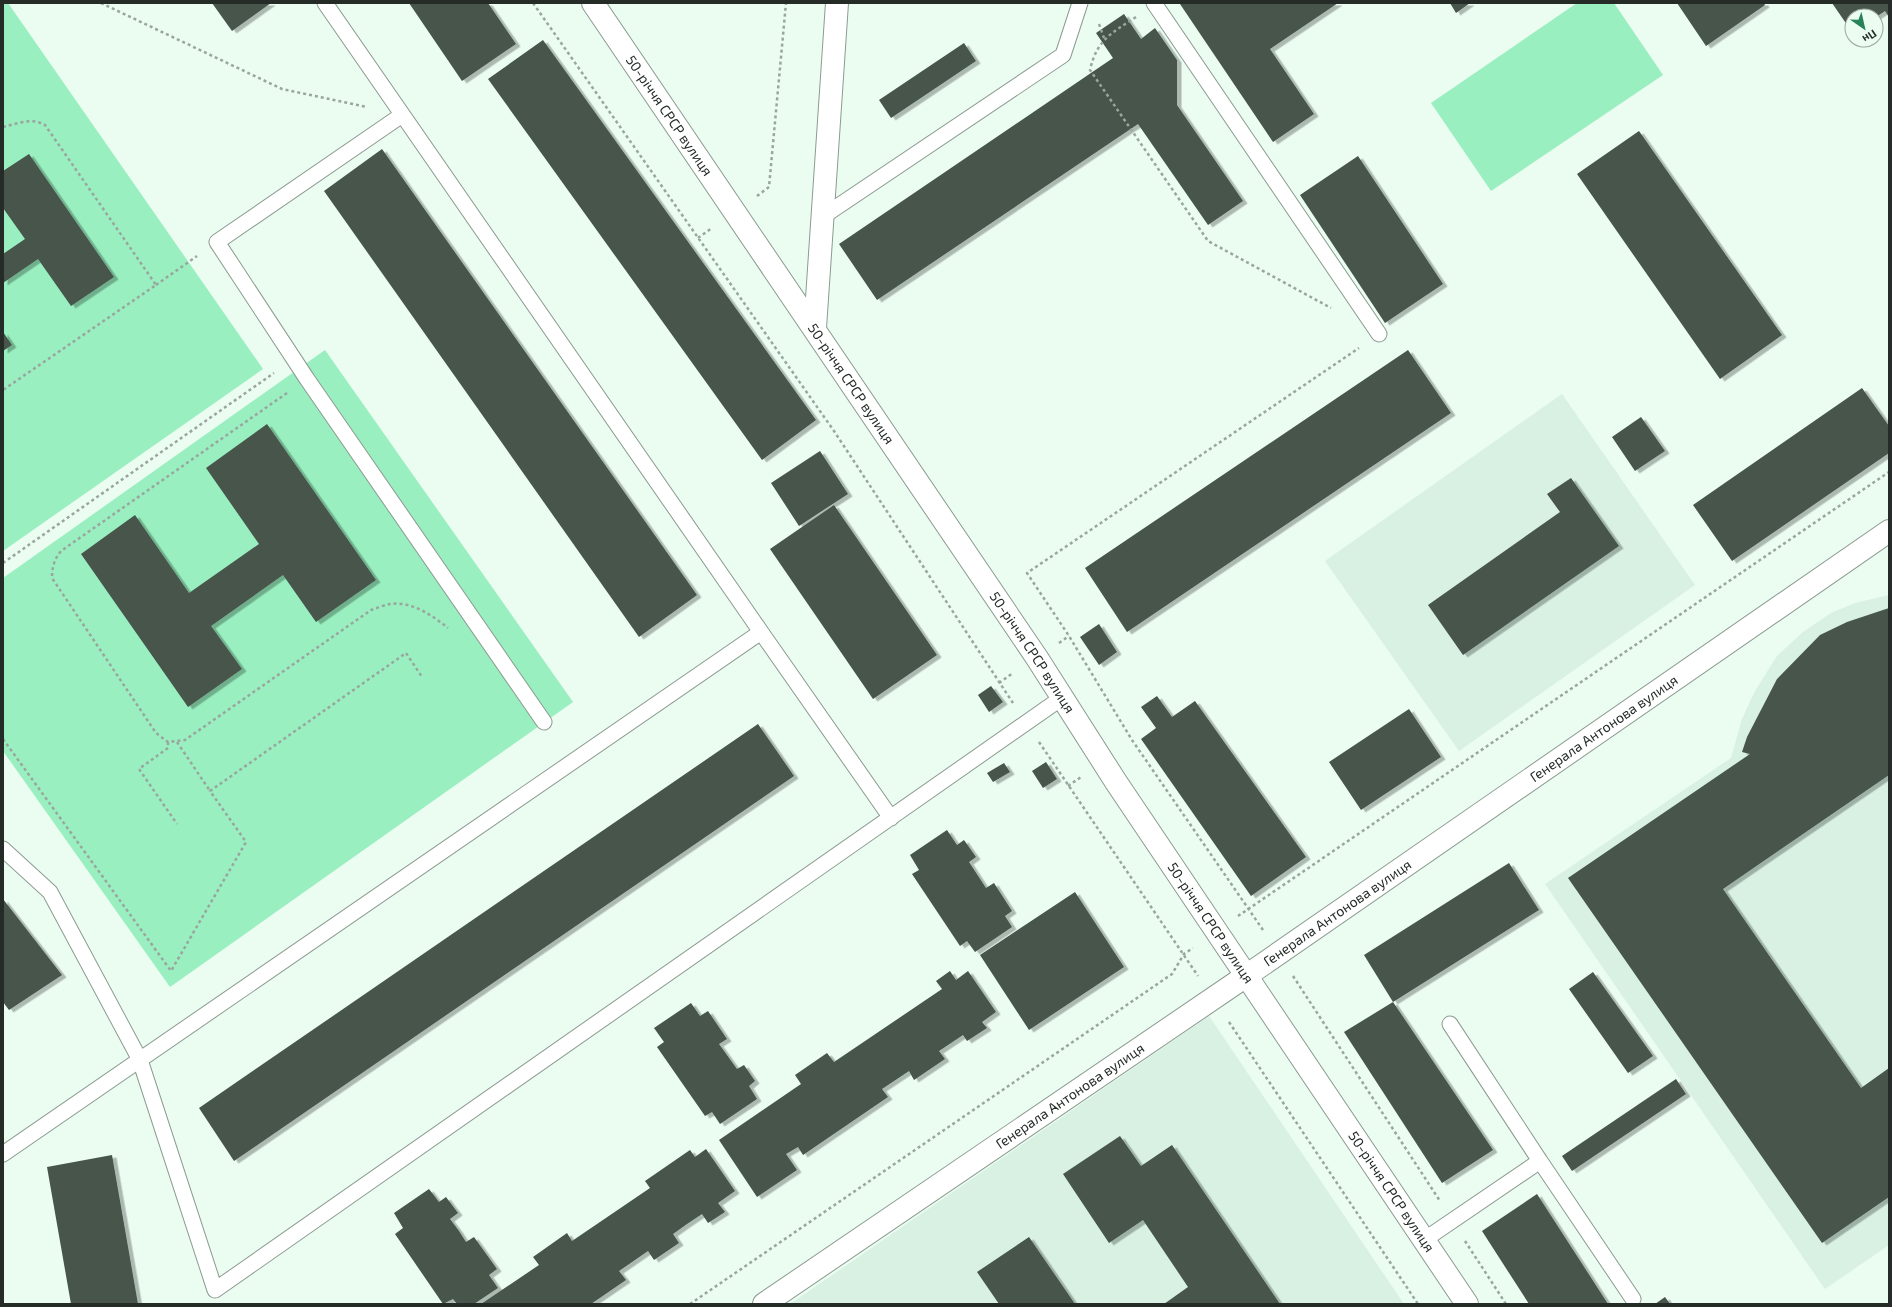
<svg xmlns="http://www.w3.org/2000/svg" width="1892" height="1307" font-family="'Exo 2',sans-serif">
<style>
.built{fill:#d8f1e2}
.green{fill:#99efbf}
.building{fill:#46544c;filter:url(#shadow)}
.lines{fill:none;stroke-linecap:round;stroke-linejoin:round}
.service-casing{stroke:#8b9b91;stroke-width:17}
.minor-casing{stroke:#8b9b91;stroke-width:24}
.tertiary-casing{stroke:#8b9b91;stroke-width:24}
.path{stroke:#99a69e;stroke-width:2.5;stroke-dasharray:3 3;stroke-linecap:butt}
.service{stroke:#fff;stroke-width:15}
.minor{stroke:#fff;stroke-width:22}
.tertiary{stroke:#fff;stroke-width:22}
.labels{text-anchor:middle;stroke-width:4;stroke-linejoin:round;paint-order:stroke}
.street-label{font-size:14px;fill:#252b27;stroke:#ebfcf1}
</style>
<defs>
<filter id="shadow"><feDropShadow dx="4.5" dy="2.5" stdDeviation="0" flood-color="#0004"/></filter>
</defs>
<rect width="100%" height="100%" fill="#ebfcf1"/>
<path class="built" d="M1562 394 1695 585 1459 751 1325 561Z
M1889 595V1245L1825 1289 1545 884 1731 758 1742 719 1755 691 1777 656 1803 632 1831 613 1855 603Z
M1209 1016 1404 1304H790Z"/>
<path class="green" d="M3 3H8L263 369 3 551Z
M1577 3H1614L1663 75 1491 191 1431 103Z
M325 350 573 702 170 987 3 751V578Z"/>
<path class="building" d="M212 3H271L232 31Z
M409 3H488L516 44 462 81Z
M1182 3H1338L1270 49 1314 114 1273 142 1180 4Z
M1450 3H1470L1456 13Z
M1677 3H1764L1765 5 1706 46Z
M1832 3H1889V17L1885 11 1876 17 1852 16V32Z
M1124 14 1141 39 1155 28 1177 60V105L1243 201 1208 225 1138 124 877 300 839 244 1113 58 1096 33Z
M543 40 816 420 762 460 488 79Z
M964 43 976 61 891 118 879 100Z
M1639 131 1782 335 1720 379 1577 174Z
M382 149 697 595 639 637 324 191Z
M29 154 114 277 71 306 38 259 3 283V254L25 239 3 208V171Z
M1358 156 1443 284 1385 323 1300 195Z
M3 332 12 345 3 351Z
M1408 350 1451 413 1127 632 1085 568Z
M1862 388 1889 426V453L1732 561 1693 505Z
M1641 417 1665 451 1635 471 1612 437Z
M267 424 376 580 316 622 283 575 211 626 242 669 188 707 81 554 135 515 189 593 259 544 206 468Z
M820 451 848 494 799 526 771 483Z
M1571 478 1619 546 1463 655 1428 605 1560 512 1547 494Z
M834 505 937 655 873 699 770 549Z
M1889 608V775L1723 889 1861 1088 1889 1068V1197L1822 1243 1568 878 1750 754 1742 752 1747 737 1777 679 1820 635 1847 622Z
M1099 624 1117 652 1099 665 1080 637Z
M991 686 1003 702 989 712 978 695Z
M1157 696 1172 717 1195 701 1306 857 1251 896 1141 739 1156 728 1141 707Z
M1409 709 1441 757 1361 810 1329 762Z
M758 724 794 776 234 1161 199 1108Z
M1046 762 1057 779 1043 788 1032 771Z
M1004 763 1010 772 993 782 987 773Z
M947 830 957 845 964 840 976 857 969 862 986 888 994 883 1012 911 1005 916 1012 927 975 952 967 941 960 946 912 874 919 870 910 855Z
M1509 863 1539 910 1393 1002 1364 955Z
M1075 892 1124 967 1029 1030 980 955Z
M3 899 62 975 9 1010 3 1002Z
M950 971 956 980 968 971 996 1012 982 1022 987 1028 967 1041 963 1035 939 1051 945 1059 914 1080 909 1071 882 1089 888 1097 803 1155 798 1147 786 1154 797 1170 757 1197 719 1140 801 1084 795 1075 827 1053 834 1062 942 989 936 981Z
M1593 972 1653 1056 1628 1073 1569 989Z
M1393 1002 1493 1150 1442 1183 1344 1032Z
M691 1003 700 1016 708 1011 727 1039 719 1044 737 1069 744 1065 755 1081 749 1086 757 1099 720 1124 712 1112 705 1116 657 1047 664 1042 654 1028Z
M1676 1079 1686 1094 1572 1171 1562 1156Z
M1120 1136 1141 1166 1172 1145 1280 1304H1164L1188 1287 1143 1220 1109 1243 1063 1174Z
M706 1149 735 1191 718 1203 725 1212 708 1223 702 1214 687 1224 673 1234 679 1243 654 1260 648 1251 619 1271 626 1280 591 1304H481L539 1265 533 1257 567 1233 572 1241 650 1188 645 1181 690 1150 695 1157Z
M112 1155 138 1304H71L47 1167Z
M429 1189 439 1202 446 1197 458 1213 450 1219 459 1231 466 1242 474 1237 497 1269 489 1275 498 1288 474 1304H457L453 1299 443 1304 395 1234 403 1228 394 1213Z
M1537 1194 1608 1304H1529L1482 1231Z
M1029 1237 1075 1304H999L977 1272Z
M1665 1297 1670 1304H1655Z"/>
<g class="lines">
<defs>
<path id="service" d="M325 3 761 632
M1154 3 1379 334
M402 115 217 242 307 379 544 722
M822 217 1063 55 1080 3
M3 849 50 892 140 1060 215 1290 1063 697
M3 1154 761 632 891 818
M1540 1161 1633 1299
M1424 1240 1540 1161 1450 1024"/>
<g id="minor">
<path id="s1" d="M764 1304 1246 976"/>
</g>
<g id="tertiary">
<path id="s2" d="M593 3 1037 658 1116 782 1467 1304"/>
<path d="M815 328 837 3"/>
<path id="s3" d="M1246 976 1889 531"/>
</g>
</defs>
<use href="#service" class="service-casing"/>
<use href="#minor" class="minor-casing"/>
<use href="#tertiary" class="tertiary-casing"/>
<path class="path" d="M101 3 282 89 367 107
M533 3 834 431 1013 703
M1136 17C1112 33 1097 39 1090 70L1208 241 1331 308
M1099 24 1104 38
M3 127C16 124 32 117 45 125L156 285 3 390
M757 196 769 187 786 3
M698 238 712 228
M156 285 197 256
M287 393 61 551C54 560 52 567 52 578L156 733 168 742 185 740 371 610C377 608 384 605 390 604 411 601 432 615 448 628
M3 563 274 373
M1059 643 1069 636
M999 683 1013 673
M3 739 171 971 246 842 210 791 406 653 422 677
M168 742V748L139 769 177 824
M177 742 210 791
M1039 742 1198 976
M1068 786 1081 777
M1238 916 1889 472
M1263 930 1132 740 1069 636 1027 573 1359 348
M1293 976 1440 1201
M1229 1022 1418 1304
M1465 1241 1506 1304
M690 1304 1172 974 1184 954 1193 948"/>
<use href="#service" class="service"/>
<use href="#minor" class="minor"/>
<use href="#tertiary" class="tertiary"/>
</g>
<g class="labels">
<g class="street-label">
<text dy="5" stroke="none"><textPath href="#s2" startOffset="136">50-річчя СРСР вулиця</textPath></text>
<text dy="5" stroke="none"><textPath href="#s2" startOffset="460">50-річчя СРСР вулиця</textPath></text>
<text dy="5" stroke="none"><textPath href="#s2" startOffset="784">50-річчя СРСР вулиця</textPath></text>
<text dy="5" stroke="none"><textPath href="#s3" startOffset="435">Генерала Антонова вулиця</textPath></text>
<text dy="5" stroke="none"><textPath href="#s3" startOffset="111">Генерала Антонова вулиця</textPath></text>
<text dy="5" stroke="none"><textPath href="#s2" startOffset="1108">50-річчя СРСР вулиця</textPath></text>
<text dy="5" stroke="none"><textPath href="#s1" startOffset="370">Генерала Антонова вулиця</textPath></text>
<text dy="5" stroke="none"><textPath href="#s2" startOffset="1432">50-річчя СРСР вулиця</textPath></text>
</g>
</g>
<rect width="1892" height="1307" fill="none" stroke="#252b27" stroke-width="8"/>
<g transform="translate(1864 28) rotate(146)"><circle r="19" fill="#ebfcf1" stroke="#9ca8a0"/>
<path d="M0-3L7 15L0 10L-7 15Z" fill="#288358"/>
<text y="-6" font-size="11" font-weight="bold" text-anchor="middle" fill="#252b27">Пн</text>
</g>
</svg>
